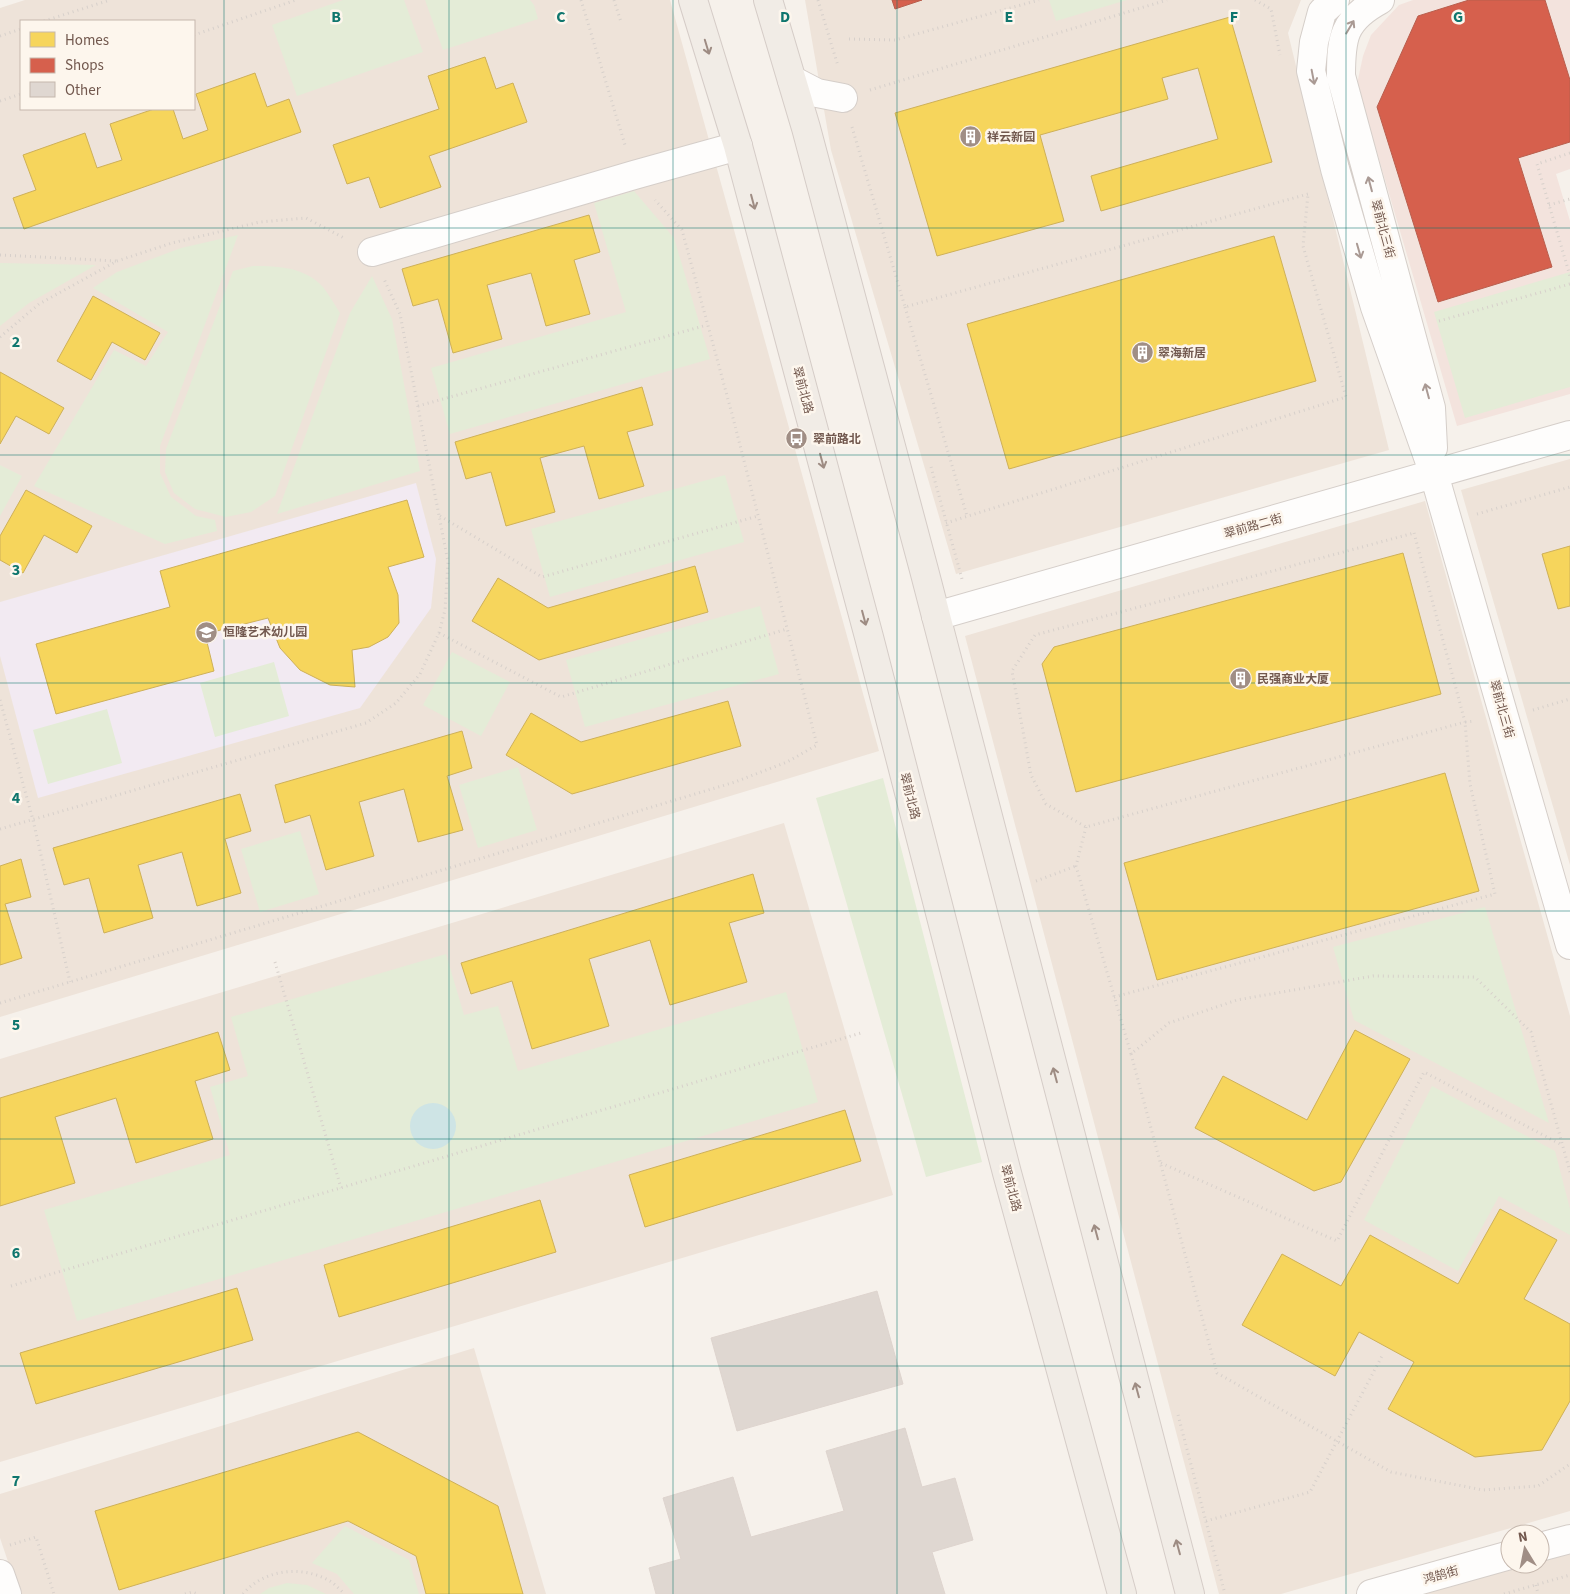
<svg xmlns="http://www.w3.org/2000/svg" width="1570" height="1594" font-family="'Source Sans 3','Noto Sans SC',sans-serif">
<style>
.residential{fill:#eee3d9;fill-rule:evenodd}
.commercial{fill:#f3e3dd}
.education{fill:#f2eaf2}
.green{fill:#e4ecd7}
.water{fill:#cee4e5}
.homes{fill:#f6d55c;stroke:#ceb058}
.shops{fill:#d6604d;stroke:#b85e4d}
.building{fill:#dfd7d1;stroke:#ded4ce}
.lines{fill:none;stroke-linecap:round;stroke-linejoin:round}
.minor-casing{stroke:#d5cec9;stroke-width:30}
.major-casing{stroke:#d5ccc7;stroke-width:30}
.path{stroke:#d7d0cb;stroke-width:3;stroke-dasharray:1 4;stroke-linecap:butt}
.minor{stroke:#fefdfc;stroke-width:28}
.major{stroke:#f1ece6;stroke-width:28}
.oneway{stroke:#aa9a94}
.oneway2{stroke:#9e8c83}
.grid{fill:none;stroke:#0f766e;stroke-width:1;stroke-opacity:0.55}
.labels{text-anchor:middle;stroke-width:5;stroke-linejoin:round;paint-order:stroke}
.poi-label{font-size:12px;font-weight:bold;fill:#72584e;stroke:#fdf6ed;text-anchor:start}
.street-label{font-size:12px;fill:#72584e;stroke:#fdf6ed}
.grid-label{font-size:16px;text-anchor:middle;font-weight:bold;fill:#0f766e;stroke:#fdf6ed;stroke-width:5;stroke-linejoin:round;paint-order:stroke}
</style>
<rect width="100%" height="100%" fill="#f6f1eb"/>
<path class="residential" d="M25 0H670L879 751 0 1017V8ZM21 21H194V109H21Z
M805 0H1301L1288 33 1389 450 956 574 831 150Z
M1570 459V865L1461 490Z
M1425 501 1570 1016V1511L1281 1594H1219L965 636Z
M784 823 893 1195 0 1462V1059Z
M474 1348 546 1594H19L0 1538V1494Z
M1570 1554V1594H1420L1532 1564H1540V1562Z"/>
<path class="commercial" d="M1413 0H1570V169L1556 174 1570 221V394L1457 426 1357 84 1363 56 1371 35 1399 5Z"/>
<path class="education" d="M416 483 436 559 431 608 360 708 38 798 0 656V602Z"/>
<path class="green" d="M343 0H404L423 52 297 96 272 25Z
M425 0H530L534 5 538 19 443 50Z
M1049 0H1127L1056 21Z
M634 191 674 238 710 359 450 434 431 368 626 312 594 203Z
M238 235 160 446V473L171 497 196 516 215 520 217 531 165 544 34 486 114 350 146 366 168 332 93 288 117 272 181 248Z
M0 263 96 265 29 303 0 326Z
M253 266C278 266 305 267 323 287 329 295 335 305 340 313L275 496 251 512 226 517 195 509 174 493 165 472 166 449 233 271Z
M1570 272V387L1465 418 1434 312Z
M372 276 392 319 420 471 277 514 350 313Z
M0 465 22 476 0 516Z
M725 475 744 542 550 597 531 529Z
M760 606 779 674 585 727 566 660Z
M452 652 510 682 481 736 423 705Z
M274 662 289 716 215 737 200 683Z
M107 709 122 763 48 784 33 730Z
M518 767 537 830 478 848 459 785Z
M883 778 982 1162 926 1177 816 798Z
M300 831 319 894 260 912 241 849Z
M1485 907 1549 1123 1354 1020 1333 947Z
M446 954 464 1015 498 1006 518 1071 786 992 818 1102 77 1321 44 1210 230 1155 210 1087 248 1076 231 1017Z
M1432 1086 1555 1151 1570 1209V1235L1499 1196 1458 1271 1364 1220Z
M345 1526 409 1560 419 1594H354L337 1574 312 1563Z
M287 1583 307 1585 326 1594H260L269 1588Z"/>
<path class="water" d="M410 1126a23 23 0 1 1 46 0a23 23 0 1 1-46 0Z"/>
<path class="homes" d="M1230 17 1272 162 1101 211 1091 176 1218 139 1198 68 1162 78 1168 99 1040 135 1064 221 937 256 895 113Z
M485 57 496 89 513 83 527 122 429 156 441 187 380 208 369 177 347 184 333 145 439 109 428 76Z
M255 73 267 107 289 99 301 132 24 229 13 198 36 190 23 155 85 133 97 168 122 160 110 124 154 109H173L183 139 208 130 196 94Z
M589 215 600 252 574 260 590 314 546 326 531 273 487 285 502 339 453 353 438 299 413 306 402 269Z
M1274 236 1316 381 1009 469 967 324Z
M93 296 160 333 145 360 112 342 91 380 57 361Z
M0 372 64 408 49 434 16 416 0 444Z
M642 387 653 425 627 432 644 486 599 499 584 446 540 458 555 512 506 526 491 472 466 479 455 442Z
M26 490 92 526 77 553 44 535 23 573 0 560V536Z
M407 500 424 557 388 567 398 595 399 623 388 637 369 647 352 650 355 687 330 685 300 670 280 648 268 618 205 634 214 671 56 714 36 644 170 607 160 571Z
M1570 546V606L1558 609 1542 554Z
M1403 553 1441 694 1076 792 1042 664 1054 647Z
M695 566 708 612 539 660 472 621 498 578 548 608Z
M728 701 741 746 572 794 506 755 531 713 581 742Z
M462 731 472 768 447 776 463 830 418 842 404 789 359 802 374 856 326 870 310 815 285 823 275 785Z
M1445 773 1479 891 1157 980 1124 863Z
M240 794 251 831 225 839 241 893 197 906 182 852 138 865 153 918 104 933 89 878 64 885 53 848Z
M21 859 31 897 5 904 22 958 0 965V866Z
M753 874 764 913 729 923 747 982 670 1005 650 940 589 959 609 1026 532 1049 512 981 471 994 461 963Z
M1355 1030 1410 1059 1341 1182 1314 1191 1195 1128 1223 1076 1307 1120Z
M218 1032 230 1070 195 1081 213 1139 136 1163 116 1098 55 1117 75 1183 0 1206V1098Z
M845 1110 861 1161 645 1227 629 1175Z
M540 1200 556 1252 339 1317 324 1265Z
M1500 1209 1557 1240 1524 1299 1570 1324V1401L1542 1450 1475 1457 1388 1409 1414 1362 1359 1332 1335 1376 1242 1325 1282 1254 1341 1286 1370 1235 1458 1284Z
M237 1288 253 1340 36 1404 20 1353Z
M358 1432 498 1506 523 1594H426L416 1556 348 1521 119 1590 95 1511Z"/>
<path class="shops" d="M892 0H922L895 9Z
M1469 0H1545L1570 80V142L1518 158 1552 267 1438 302 1377 107 1418 16Z"/>
<path class="building" d="M877 1291 903 1384 737 1431 711 1338Z
M905 1428 922 1487 955 1478 973 1540 932 1552 945 1594H656L649 1568 681 1559 663 1498 733 1477 751 1537 844 1511 826 1451Z"/>
<g class="lines">
<defs>
<path id="minor" d="M1335 0 1322 12 1314 42 1311 71 1335 169 1375 307 1434 474 1570 945
M1380 0C1343 20 1341 38 1341 76L1431 408 1433 448
M792 80 817 93 843 98
M372 252 634 175 738 146
M936 616 1570 435
M1540 1547 1570 1539
M0 1574 7 1594
M1371 1594 1510 1555"/>
<path id="major" d="M693 0 738 146 869 637 1007 1173 1122 1594
M768 0 806 128 924 570 1190 1594"/>
</defs>
<use href="#minor" class="minor-casing"/>
<use href="#major" class="major-casing"/>
<path class="path" d="M581 0 625 145
M614 0 621 22
M818 0 838 66
M1255 0 1271 9 1280 55
M44 21 110 0
M194 35 296 0
M0 36 21 29
M849 39 895 40 1039 0
M870 90 1167 0
M0 101 21 94
M852 127 905 307 1308 194 1307 191
M1570 153 1537 164 1570 276
M1549 205 1570 199
M0 255 117 261
M905 307 967 516
M1439 321 1570 284
M0 337 39 304 117 261 172 243 260 222 306 218 346 239
M418 406 707 325
M931 467 962 579
M1477 514 1570 487
M440 516 542 577 758 516
M946 523 1346 397 1303 246 1308 194
M1414 533 1465 722 1086 827 1046 804 1031 775 1012 671 1035 635Z
M439 633 561 697 787 629
M0 700 33 820 70 982
M1533 710 1570 699
M1086 827 1076 866 1131 1054
M0 829 366 723 396 703 420 674 439 633 445 610 448 562 400 314 384 279
M1036 881 1076 866
M275 962 341 1188
M1114 997 1495 894 1470 784 1465 722 1475 721
M0 1003 735 782 787 762 817 745 732 414 682 230 655 200
M1161 1163 1337 1241 1424 1072 1562 1145
M1570 1172 1531 1032 1475 977 1373 976 1237 1000 1169 1023 1131 1054 1217 1373 1391 1472 1483 1490 1538 1486 1570 1464
M11 1286 861 1033
M1178 1415 1225 1594
M1206 1521 1310 1492 1382 1356
M10 1545 36 1537 54 1594
M1536 1585 1538 1594
M185 1594 192 1592 197 1594
M243 1594C264 1569 302 1565 330 1581 335 1584 340 1590 345 1594
M1504 1594 1570 1575"/>
<use href="#minor" class="minor"/>
<use href="#major" class="major"/>
</g>
<defs><path id="oneway-shaft" d="M-6 0H5M1.5-3L5.5 0L1.5 3" fill="none" stroke-width="1.6" stroke-linecap="round" stroke-linejoin="round" transform="scale(1.25)"/></defs>
<g class="oneway">
<use href="#oneway-shaft" transform="translate(1350 27) rotate(-59)"/>
<use href="#oneway-shaft" transform="translate(1313 77) rotate(79)"/>
<use href="#oneway-shaft" transform="translate(1370 184) rotate(-105)"/>
<use href="#oneway-shaft" transform="translate(1359 251) rotate(74)"/>
<use href="#oneway-shaft" transform="translate(1427 391) rotate(-105)"/>
</g>
<g class="oneway2">
<use href="#oneway-shaft" transform="translate(707 47) rotate(73)"/>
<use href="#oneway-shaft" transform="translate(753 202) rotate(75)"/>
<use href="#oneway-shaft" transform="translate(822 461) rotate(75)"/>
<use href="#oneway-shaft" transform="translate(864 618) rotate(75)"/>
<use href="#oneway-shaft" transform="translate(1055 1075) rotate(-105)"/>
<use href="#oneway-shaft" transform="translate(1096 1232) rotate(-105)"/>
<use href="#oneway-shaft" transform="translate(1137 1390) rotate(-105)"/>
<use href="#oneway-shaft" transform="translate(1178 1547) rotate(-105)"/>
</g>
<path class="grid" d="M224 0V1594M449 0V1594M673 0V1594M897 0V1594M1121 0V1594M1346 0V1594M0 228H1570M0 455H1570M0 683H1570M0 911H1570M0 1139H1570M0 1366H1570"/>
<defs>
<symbol id="building-disc" viewBox="-11 -11 22 22"><circle r="9.5" fill="#a08e85" stroke="#fdf6ed"/><path d="M-4-6H4V6H1V3H-1V6H-4ZM-2.5-4.3h1.7v1.8h-1.7ZM.8-4.3h1.7v1.8H.8ZM-2.5-1h1.7V.8h-1.7ZM.8-1h1.7V.8H.8Z" fill="#fff"/></symbol>
<symbol id="bus-disc" viewBox="-11 -11 22 22"><circle r="9.5" fill="#a08e85" stroke="#fdf6ed"/><path d="M-5-6H5V4H4V6H2V4H-2V6H-4V4H-5ZM-3.5-4V0h7V-4ZM-3.5 1.2v1.5H-2V1.2ZM2 1.2v1.5H3.5V1.2Z" fill="#fff"/></symbol>
<symbol id="school-disc" viewBox="-11 -11 22 22"><circle r="9.5" fill="#a08e85" stroke="#fdf6ed"/><path d="M0-5L7-2L0 1L-7-2ZM-4 1L0 2.5L4 1V4Q0 6-4 4Z" fill="#fff"/></symbol>
</defs>
<g fill-rule="evenodd">
<use href="#building-disc" x="958" y="124" width="25" height="25"/>
<use href="#building-disc" x="1130" y="340" width="25" height="25"/>
<use href="#bus-disc" x="784" y="426" width="25" height="25"/>
<use href="#school-disc" x="194" y="620" width="25" height="25"/>
<use href="#building-disc" x="1228" y="666" width="25" height="25"/>
</g>
<g class="labels">
<g class="poi-label">
<text x="987" y="141">祥云新园</text>
<text x="1158" y="357">翠海新居</text>
<text x="813" y="443">翠前路北</text>
<text x="223" y="636">恒隆艺术幼儿园</text>
<text x="1257" y="683">民强商业大厦</text>
</g>
<g class="street-label">
<text transform="translate(1383 229) rotate(75)" y="4">翠前北三街</text>
<text transform="translate(803 390) rotate(75)" y="4">翠前北路</text>
<text transform="translate(1253 526) rotate(-16)" y="4">翠前路二街</text>
<text transform="translate(1502 709) rotate(74)" y="4">翠前北三街</text>
<text transform="translate(910 796) rotate(76)" y="4">翠前北路</text>
<text transform="translate(1011 1188) rotate(75)" y="4">翠前北路</text>
<text transform="translate(1441 1575) rotate(-16)" y="4">鸿鹄街</text>
</g>
</g>
<g class="grid-label">
<text x="336" y="22">B</text>
<text x="561" y="22">C</text>
<text x="785" y="22">D</text>
<text x="1009" y="22">E</text>
<text x="1234" y="22">F</text>
<text x="1458" y="22">G</text>
<text x="16" y="347">2</text>
<text x="16" y="575">3</text>
<text x="16" y="803">4</text>
<text x="16" y="1030">5</text>
<text x="16" y="1258">6</text>
<text x="16" y="1486">7</text>
</g>
<rect x="20" y="20" width="175" height="90" fill="#fdf6ed" stroke="#c5b7ad"/>
<rect x="30" y="32" width="25" height="15" fill="#f6d55c" stroke="#c5b7ad"/>
<text x="65" y="45" font-size="15" fill="#72584e">Homes</text>
<rect x="30" y="58" width="25" height="15" fill="#d6604d" stroke="#c5b7ad"/>
<text x="65" y="70" font-size="15" fill="#72584e">Shops</text>
<rect x="30" y="82" width="25" height="15" fill="#dfd7d1" stroke="#c5b7ad"/>
<text x="65" y="95" font-size="15" fill="#72584e">Other</text>
<g transform="translate(1525 1549) rotate(350)"><circle r="24" fill="#fdf6ed" stroke="#c5b7ad"/>
<path d="M0-4L9 19L0 12L-9 19Z" fill="#a08e85"/>
<text y="-8" font-size="14" font-weight="bold" text-anchor="middle" fill="#72584e">N</text>
</g>
</svg>
